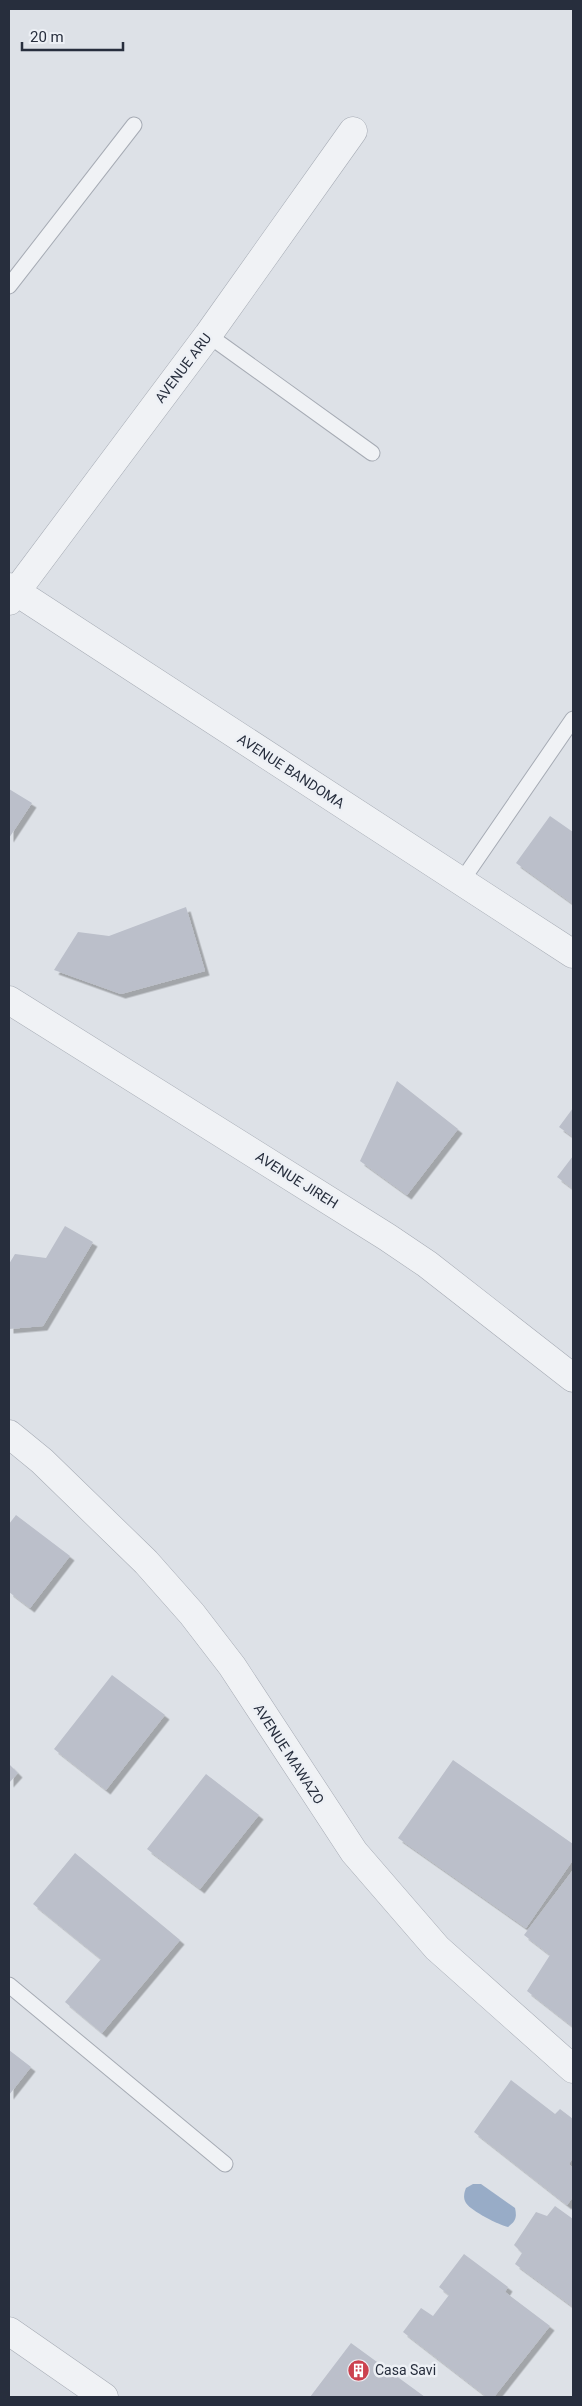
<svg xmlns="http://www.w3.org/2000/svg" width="582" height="2406" font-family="Roboto,sans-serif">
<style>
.water{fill:#98acc7}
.building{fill:#bbbfca;filter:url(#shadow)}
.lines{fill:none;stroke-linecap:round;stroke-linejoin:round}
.lane-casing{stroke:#a6abb4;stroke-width:17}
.street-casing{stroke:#a6abb4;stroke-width:29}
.lane{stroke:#f0f2f5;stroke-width:15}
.street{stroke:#f0f2f5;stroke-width:28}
.labels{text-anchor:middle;stroke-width:5;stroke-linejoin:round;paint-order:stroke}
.street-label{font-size:14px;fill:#272e3d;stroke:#edf0f5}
.poi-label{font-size:14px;fill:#272e3d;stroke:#edf0f5;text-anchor:start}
</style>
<defs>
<filter id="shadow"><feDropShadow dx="4.5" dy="4.5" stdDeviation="0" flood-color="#0004"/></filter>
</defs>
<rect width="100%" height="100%" fill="#dde1e7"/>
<path class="water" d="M473 2184H481L515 2208C517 2217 516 2221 508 2227 499 2225 471 2211 466 2203 463 2198 464 2193 466 2188Z"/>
<path class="building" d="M9 789 32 803 9 838Z
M550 816 573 832V904L516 863Z
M186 907 205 971 121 994 54 970 78 932 109 936Z
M397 1081 458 1129 407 1195 360 1161Z
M573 1108V1137L559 1127Z
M573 1156V1189L557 1177Z
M65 1226 93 1242 43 1326 9 1329V1264L15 1254 46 1258Z
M16 1515 70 1556 30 1608 9 1592V1524Z
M112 1675 165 1715 106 1790 54 1749Z
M453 1760 573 1844V1860L526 1928 398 1838Z
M9 1764 18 1773 9 1783Z
M206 1774 259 1815 200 1889 147 1849Z
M75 1853 180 1940 102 2033 65 2002 101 1959 33 1904Z
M573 1870V2027L527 1991 550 1955 524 1935Z
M9 2050 31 2067 9 2095Z
M511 2080 555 2114 560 2109 573 2119V2157L569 2164 573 2168V2197L567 2205 474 2132Z
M555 2206 573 2219V2307L515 2264 522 2253 514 2245 536 2212 547 2216Z
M464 2254 508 2287 505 2292 550 2326 494 2397H487L403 2332 421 2308 433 2316 449 2295 439 2287Z
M351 2343 425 2397H310Z"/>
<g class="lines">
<defs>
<path id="lane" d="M9 286 134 125
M208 335 372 453
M461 882 573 719
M9 1985 225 2164"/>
<path id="street" d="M9 587 573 954
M9 601 208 335 353 131
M9 1000 387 1237 427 1264 573 1378
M9 1434 42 1461 146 1562 192 1614 232 1666 354 1852 437 1948 573 2069
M9 2331 104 2397"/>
</defs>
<use href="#lane" class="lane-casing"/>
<use href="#street" class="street-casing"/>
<use href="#lane" class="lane"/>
<use href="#street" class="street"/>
</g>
<defs>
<symbol id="building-disc" viewBox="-11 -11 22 22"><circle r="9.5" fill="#cc424f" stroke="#edf0f5"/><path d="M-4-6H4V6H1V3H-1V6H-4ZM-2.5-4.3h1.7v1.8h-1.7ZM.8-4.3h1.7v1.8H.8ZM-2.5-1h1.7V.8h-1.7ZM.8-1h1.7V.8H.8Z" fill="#fff"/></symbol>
</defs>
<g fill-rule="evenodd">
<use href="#building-disc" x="346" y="2358" width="25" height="25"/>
</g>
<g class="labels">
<g class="street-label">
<text transform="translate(183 368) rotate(-53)" y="5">AVENUE ARU</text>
<text transform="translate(291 771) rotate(33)" y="5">AVENUE BANDOMA</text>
<text transform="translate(297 1180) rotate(32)" y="5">AVENUE JIREH</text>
<text transform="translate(289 1754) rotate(57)" y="5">AVENUE MAWAZO</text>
</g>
<g class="poi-label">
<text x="375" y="2375">Casa Savi</text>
</g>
</g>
<rect width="582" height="2406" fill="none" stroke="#272e3d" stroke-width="20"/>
<path d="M22 42v8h101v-8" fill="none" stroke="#272e3d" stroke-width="2.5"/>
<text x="30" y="42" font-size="15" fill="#272e3d" stroke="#edf0f5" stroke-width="4" paint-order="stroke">20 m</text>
</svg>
